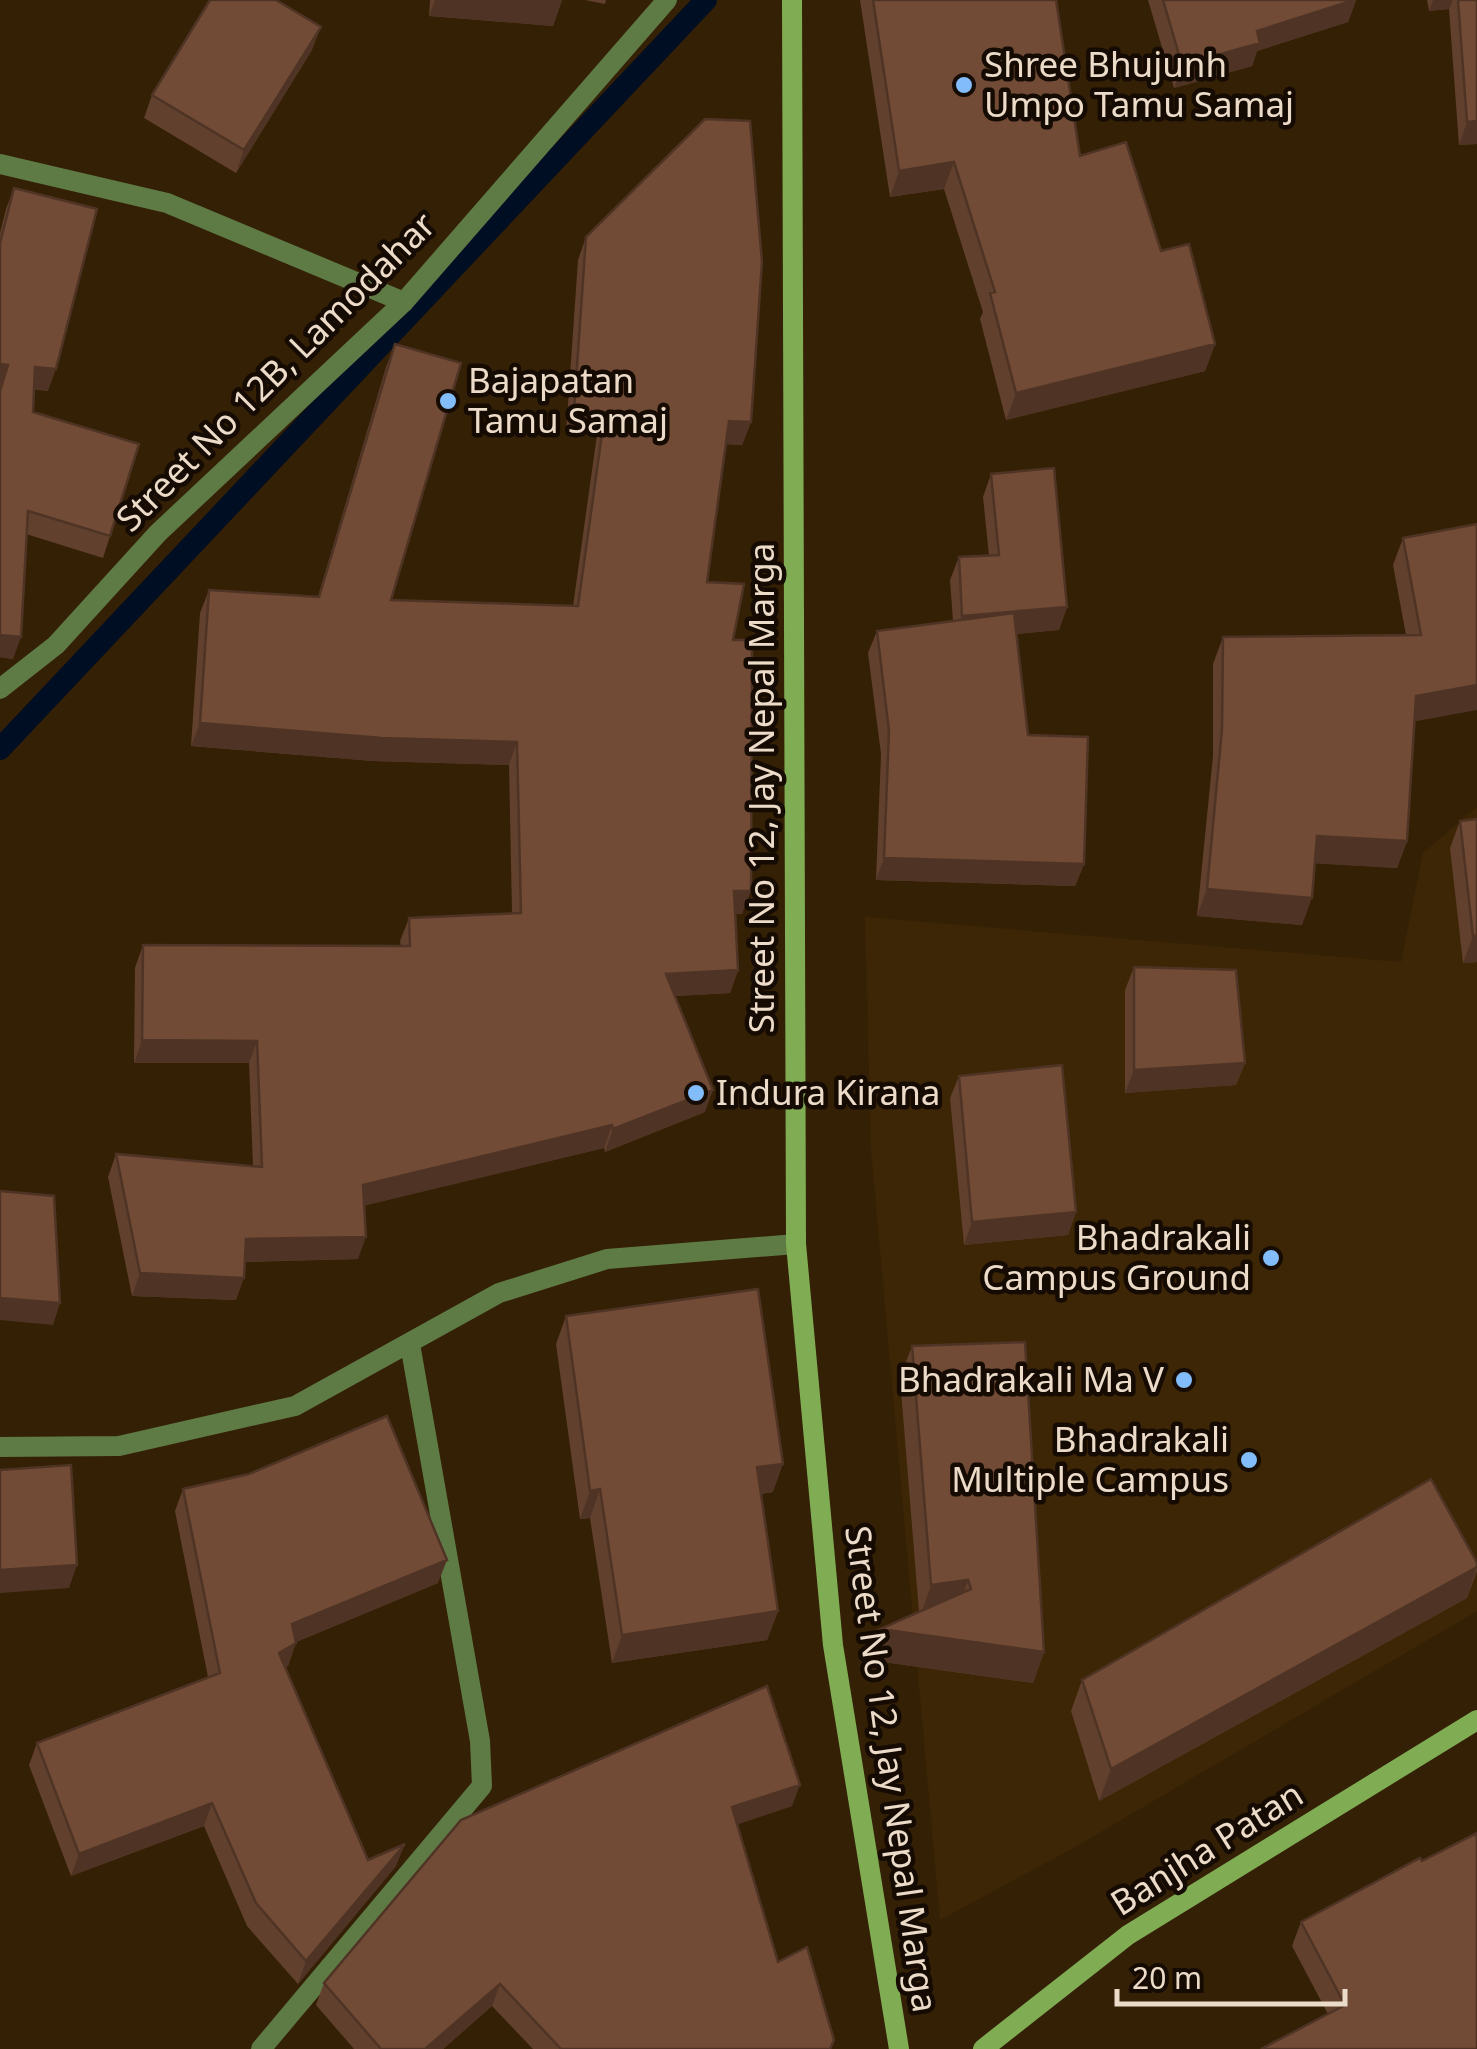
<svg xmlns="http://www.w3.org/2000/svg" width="1477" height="2049" font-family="'Noto Sans',sans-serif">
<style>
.built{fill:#3d2605}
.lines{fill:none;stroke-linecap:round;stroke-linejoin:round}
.stream{stroke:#000e24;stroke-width:22}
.lane{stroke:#5f7b45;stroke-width:20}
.street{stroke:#5f7b45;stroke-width:20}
.secondary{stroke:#80ad53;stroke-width:20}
.wall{fill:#61402e}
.shaded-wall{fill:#4f3425}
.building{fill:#714b35;stroke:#4f3425;stroke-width:2.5}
.poi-dot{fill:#82bcfa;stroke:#160b01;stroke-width:4}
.labels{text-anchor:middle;stroke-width:9;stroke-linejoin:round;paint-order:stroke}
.poi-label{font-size:35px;fill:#ebdbc8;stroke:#160b01;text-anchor:start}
.street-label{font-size:35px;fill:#ebdbc8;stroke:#160b01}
</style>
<rect width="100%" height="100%" fill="#342005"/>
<path class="built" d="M1477 807V1611L1070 1850 940 1920 871 1150 865 917 1401 962 1423 853Z"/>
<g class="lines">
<path class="stream" d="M0 749 706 0"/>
<path class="lane" d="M0 689 56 645 158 533 404 302 667 0"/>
<path class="street" d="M0 164 167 203 404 302
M0 1447 119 1446 295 1406 499 1293 607 1259 796 1244
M261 2049 482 1786 480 1741 410 1344"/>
<path class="secondary" d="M792 0 796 1244 833 1645 899 2049
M983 2049 1128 1935 1477 1720"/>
</g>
<path class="wall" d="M430 0H562L553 26 429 16Z
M585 0H606L605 4Z
M860 0H1056L1080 156 1161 251 1215 344 1205 371 1006 420 980 319 983 312 944 189 890 197Z
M1148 0H1356L1348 22 1257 51 1252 66 1174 88Z
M1427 0H1477V144L1459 145 1449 9 1429 11Z
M312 50 236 173 144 118 152 95Z
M14 188 48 391 34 389 33 412 110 536 103 558 26 534 13 659 0 657V233L6 209Z
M586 237 751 422 742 445 726 444 707 582 733 640 742 914H735L738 970 730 993 675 996 705 1112 605 1152 604 1148 364 1205 358 1259 245 1262 236 1300 132 1296 108 1177 116 1154 253 1166 249 1063H134L135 968 143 945 401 946 400 941 409 918 512 913 509 765 373 761 191 746 200 613 209 590 318 597 386 367 395 344 391 600 573 606 597 435 566 433 578 260Z
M991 474 1067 607 1059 630 1016 634 1028 735 1084 864 1075 886 876 880 881 754 868 653 877 631 953 621 950 580 959 557 989 556 983 497Z
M1477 524 1415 721 1407 841 1397 868 1315 863 1302 925 1197 916 1213 756V664L1223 637 1406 635 1393 565 1403 538Z
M1460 821 1477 962 1463 963 1450 848Z
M1134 967 1245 1063 1236 1085 1125 1093V990Z
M959 1076 1076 1212 1068 1235 964 1245 950 1098Z
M566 1316 773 1492 761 1494 778 1611 767 1640 612 1663 590 1518 580 1519 556 1344Z
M912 1346 1044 1652 1033 1683 869 1660 880 1629 919 1612 900 1378Z
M183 1489 438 1583 296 1642 288 1666 285 1668 368 1860 396 1866 298 1984 247 1926 204 1826 71 1876 29 1765 37 1743 208 1677 175 1511Z
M1477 1563V1571L1467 1598 1099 1801 1071 1711 1082 1680Z
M767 1686 792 1806 737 1824 778 1962 831 2049H533L492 2006 443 2049H354L316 2005 324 1983Z
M1422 1861 1477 2049 1328 2014 1292 1946 1301 1922Z"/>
<path class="shaded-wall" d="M435 0H562L553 26 429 16Z
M1356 0 1348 22 1257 51 1252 66 1174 88 1182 65 1257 31Z
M1433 0H1453L1449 9 1429 11Z
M321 27 312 50 236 173 244 150Z
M1477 121V144L1459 145 1467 122Z
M954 162 944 189 890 197 899 171Z
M1215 344 1205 371 1006 420 1016 393Z
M0 364 8 365 0 386Z
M35 367 56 369 48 391 28 389Z
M574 410 605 412 597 435 566 433Z
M729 421 751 422 742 445 721 444Z
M1067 607 1059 630 954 639 962 616Z
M0 635 21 637 13 659 0 657Z
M1477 685V710L1406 723 1416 696Z
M200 723 517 742 509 765 373 761 191 746Z
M1317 836 1407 841 1397 868 1307 863Z
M884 858 1084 864 1075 886 876 880Z
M1207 889 1312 898 1302 925 1197 916Z
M734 891H751L742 914H726Z
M1473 936H1477V962L1463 963Z
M738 970 730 993 658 997 666 974Z
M142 1040 257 1041 249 1063H134Z
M1245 1063 1236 1085 1125 1093 1134 1070Z
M713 1090 705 1112 605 1152 613 1129Z
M612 1125 604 1148 355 1208 363 1185Z
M1076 1212 1068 1235 964 1245 972 1222Z
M366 1237 358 1259 238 1262 246 1239Z
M140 1273 244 1278 236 1300 132 1296Z
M0 1298 60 1303 53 1325 0 1320Z
M783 1464 773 1492 747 1496 757 1467Z
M600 1489 590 1518 580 1519 590 1491Z
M447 1560 438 1583 284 1647 292 1624Z
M77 1565 69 1588 0 1593V1570Z
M1477 1567 1467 1598 1099 1801 1111 1769Z
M968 1580 957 1611 920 1617 931 1585Z
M778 1611 767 1640 612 1663 622 1635Z
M880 1629 1044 1652 1033 1683 869 1660Z
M296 1643 288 1666 270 1676 279 1653Z
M800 1785 792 1806 724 1829 732 1807Z
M212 1803 204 1826 71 1876 79 1854Z
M405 1844 396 1866 298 1984 306 1961Z
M500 1984 492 2006 443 2049H425Z"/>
<path class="building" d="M210 0H276L321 27 244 150 152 95Z
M873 0H1056L1080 156 1126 142 1161 251 1189 244 1215 344 1016 393 990 293 995 292 954 162 899 171Z
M1163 0H1354L1257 31 1260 43 1182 65Z
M1458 0H1477V121L1467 122Z
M705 119 750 121 762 262 751 422 729 421 707 582 744 584 733 640H752L751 891H734L738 970 666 974 713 1090 613 1129 612 1125 363 1185 366 1237 246 1239 244 1278 140 1273 116 1154 262 1167 257 1041 142 1040 143 945 410 946 409 918 521 913 517 742 382 738 200 723 209 590 319 597 395 344 461 363 391 600 578 606 605 412 574 410 586 237Z
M14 188 97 209 56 369 35 367 33 412 139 444 110 536 28 511 21 637 0 635V391L8 365 0 364V243Z
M1054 468 1067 607 962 616 959 557 999 555 991 474Z
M1477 524V685L1416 696 1407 841 1317 836 1312 898 1207 889 1222 729 1223 637 1421 635 1403 538Z
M1014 613 1028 735 1088 737 1084 864 884 858 889 731 877 631Z
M1477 819V936H1473L1460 821Z
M1134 967 1236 970 1245 1063 1134 1070Z
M1062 1065 1076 1212 972 1222 959 1076Z
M0 1191 54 1196 60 1303 0 1298Z
M758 1289 783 1464 757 1467 778 1611 622 1635 600 1489 590 1491 566 1316Z
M1025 1342 1044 1652 880 1629 971 1589 968 1580 931 1585 912 1346Z
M387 1416 447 1560 292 1624 296 1643 279 1653 368 1860 405 1844 306 1961 256 1903 212 1803 79 1854 37 1743 220 1673 183 1489 249 1474Z
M71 1465 77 1565 0 1570V1470Z
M1431 1479 1477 1563V1567L1111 1769 1082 1680Z
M767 1686 800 1785 732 1807 778 1962 807 1947 834 2040 830 2049H561L500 1984 425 2049H381L324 1983 461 1820Z
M1477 1833V2049H1261L1345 2005 1301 1922 1420 1858 1422 1861Z"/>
<g class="poi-dot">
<circle cx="964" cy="85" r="10"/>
<circle cx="448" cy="401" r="10"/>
<circle cx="696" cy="1093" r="10"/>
<circle cx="1271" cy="1258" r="10"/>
<circle cx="1184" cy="1380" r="10"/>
<circle cx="1249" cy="1460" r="10"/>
</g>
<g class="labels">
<g class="poi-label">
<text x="984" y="77">Shree Bhujunh<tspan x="984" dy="40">Umpo Tamu Samaj</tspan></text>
<text x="468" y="393">Bajapatan<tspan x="468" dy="40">Tamu Samaj</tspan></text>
<text x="716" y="1105">Indura Kirana</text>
<text x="1251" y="1250" text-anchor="end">Bhadrakali<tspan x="1251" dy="40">Campus Ground</tspan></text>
<text x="1164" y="1392" text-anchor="end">Bhadrakali Ma V</text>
<text x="1229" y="1452" text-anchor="end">Bhadrakali<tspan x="1229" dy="40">Multiple Campus</tspan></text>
</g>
<g class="street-label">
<text transform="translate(276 372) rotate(-45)" y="12">Street No 12B, Lamodahar</text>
<text transform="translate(762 788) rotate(-90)" y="12">Street No 12, Jay Nepal Marga</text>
<text transform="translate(891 1769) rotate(82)" y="12">Street No 12, Jay Nepal Marga</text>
<text transform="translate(1207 1849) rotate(-32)" y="12">Banjha Patan</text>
</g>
</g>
<path d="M1117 1989v15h228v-15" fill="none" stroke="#ebdbc8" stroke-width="5"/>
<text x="1132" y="1989" font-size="30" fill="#ebdbc8" stroke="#160b01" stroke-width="8" paint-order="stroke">20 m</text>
</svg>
